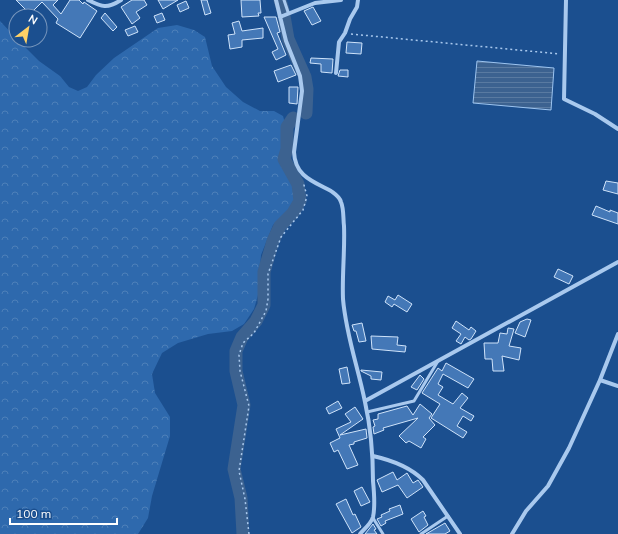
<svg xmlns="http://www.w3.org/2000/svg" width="618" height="534" font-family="Mulish,sans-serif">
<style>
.forest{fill:url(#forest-crowns)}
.water{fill:url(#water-rules);stroke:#9cc4f0}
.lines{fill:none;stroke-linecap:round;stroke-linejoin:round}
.river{stroke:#3c6290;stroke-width:13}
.building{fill:#4478b7;stroke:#cfe3fa}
.path{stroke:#a9c9ee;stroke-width:1.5;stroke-dasharray:2 3;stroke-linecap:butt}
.service{stroke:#a9c9ee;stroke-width:3}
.minor{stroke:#a9c9ee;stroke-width:4}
</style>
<defs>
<pattern id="forest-crowns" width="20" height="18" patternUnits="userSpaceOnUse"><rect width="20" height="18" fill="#2e69ad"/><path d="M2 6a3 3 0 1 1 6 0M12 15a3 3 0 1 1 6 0" fill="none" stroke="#4d80b9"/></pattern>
<pattern id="water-rules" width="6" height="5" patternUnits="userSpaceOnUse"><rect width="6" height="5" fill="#3c6290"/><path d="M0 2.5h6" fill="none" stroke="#597aa1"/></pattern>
</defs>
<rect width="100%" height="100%" fill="#1b4f8f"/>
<path class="forest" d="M0 21 16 38V40H18L39 61 60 76 69 87 78 91 87 87 96 75 114 58 158 28 177 25 194 30 205 37 212 66 226 87 243 102 260 111H274L283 116C287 128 283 146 280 158L294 186 296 199 290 210 273 225 261 255 258 295 254 309 244 324 232 331 208 334 178 343 162 353 152 374 155 393 170 417V436L152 496 148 518 138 534H0Z"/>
<path class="water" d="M477 61 554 68 551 110 473 103Z"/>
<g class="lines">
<path class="river" d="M280 0 283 10 288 39 305 77 307 89 306 113
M243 534 241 498 234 469 244 405 236 371V351L242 337 256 321 264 305V272L273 241 280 226 293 213 300 201 298 184 284 159 287 149V127L293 118"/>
</g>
<path class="building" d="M16 0H58L53 5 61 14 70 0H79L83 4 84 2 97 11 80 38 56 23 58 19 42 2 30 14Z
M132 0H144L147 5 136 12 140 18 132 24 121 7Z
M158 0H178L163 9Z
M201 0H207L211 13 205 15Z
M241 0H260L261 13H258L259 16 242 17Z
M186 1 189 8 180 12 177 5Z
M313 7 321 21 312 25 304 11Z
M105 13 117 27 113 31 101 18Z
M162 13 165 20 157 23 154 16Z
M264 17H276L280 32 277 33 286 55 276 60 272 52 278 49Z
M239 21 242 31 263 28V38L242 40V47L230 49 228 35 235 34 232 23Z
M135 26 138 32 128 36 125 30Z
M347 42 362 43 361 54 346 53Z
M311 58 333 59 332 73 321 72V64L310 63Z
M291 65 296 75 278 82 274 71Z
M340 70H348V77L338 76Z
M289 87H298L297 104 289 103Z
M606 181 618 183V194L603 190Z
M596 206 610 212V210L618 213V224L592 215Z
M558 269 573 276 569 284 554 277Z
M398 295 412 304 407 312 394 304 392 307 385 302 388 296 395 300Z
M527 319 531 320 525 337 515 333 520 322Z
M456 321 469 330 471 327 476 331 471 339 469 340 465 337 461 344 456 341 461 334 452 328Z
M362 323 366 341 359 342 356 331H354L352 325Z
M508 328 514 329 509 346 521 348 519 360 502 356 504 371H493L492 359H485L484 343H498L500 333 507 334Z
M371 336 398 337 397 345 406 346 405 352 372 349Z
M446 363 474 379 468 388 443 374 438 384 443 387 438 395 453 404 462 393 468 398 460 408 474 416 471 421 463 416 457 426 467 432 463 438 431 418 440 404 422 393 438 368 442 371Z
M347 367 350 383 342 384 339 369Z
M361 370 382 372 381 380 371 379V376L361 371Z
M420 375 424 379 417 390 411 387Z
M338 401 342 408 329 414 326 408Z
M420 404 432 414 429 418 435 425 423 437 426 439 421 448 409 441 406 443 399 436 418 418 383 428 384 430 374 434 373 427 375 426 373 420 378 419V414L407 406 413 415Z
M355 407 363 419 340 435 366 429 367 438 354 442V444L349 445 358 465 347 469 338 450 334 452 330 443 340 438 336 429 351 422 345 414Z
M393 472 397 480 407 473 413 483 418 480 423 487 407 498 398 485 382 492 377 480Z
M362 487 370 502 361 506 354 491Z
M346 499 353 515 355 514 361 527 352 533 336 504Z
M400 505 403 514 385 521 386 523 381 526 377 519 382 517 381 515 390 511 389 509Z
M423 511 426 516 424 517 428 525 419 532 411 519Z
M445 523 450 531 445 534H426Z
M373 524 376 529 374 530 377 534H365Z"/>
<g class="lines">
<path class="path" d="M351 34 560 54
M249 534 245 499 239 471 249 406 240 371 239 355 243 343 254 333 266 311 268 299V274L281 237 303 210 307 196 304 185 305 183"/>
<path class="service" d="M284 0 288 12
M367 412 414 401 438 361
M373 518 383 534
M421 534 448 516"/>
<path class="minor" d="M88 0C102 7 107 9 121 0
M276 0 286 41 300 76 302 91 294 152C295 176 312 181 331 191 335 194 340 197 341 202 344 209 343 218 344 226 345 250 342 274 343 299 346 335 358 367 365 402 371 429 373 454 373 481 374 491 375 508 373 517 371 524 364 529 360 534
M566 0 564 99 595 114 618 129
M280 17 315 3 341 0
M336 73 339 42 345 33 350 19 357 7 358 0
M600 380 618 386
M365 401 618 262
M373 456C391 460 410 467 423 480L460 534
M512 534 526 511 548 486 569 448 600 380 618 334"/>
</g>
<g transform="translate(28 28) rotate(31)"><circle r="19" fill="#1b4f8f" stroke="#7695bc"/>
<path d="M0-3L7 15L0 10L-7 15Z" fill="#ffd166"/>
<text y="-6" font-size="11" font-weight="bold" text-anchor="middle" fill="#ffffff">N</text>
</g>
<path d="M10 518v6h107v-6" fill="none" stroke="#ffffff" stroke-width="2"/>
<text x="16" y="518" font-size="12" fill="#ffffff" stroke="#1b4f8f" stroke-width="3" paint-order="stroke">100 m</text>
</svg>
